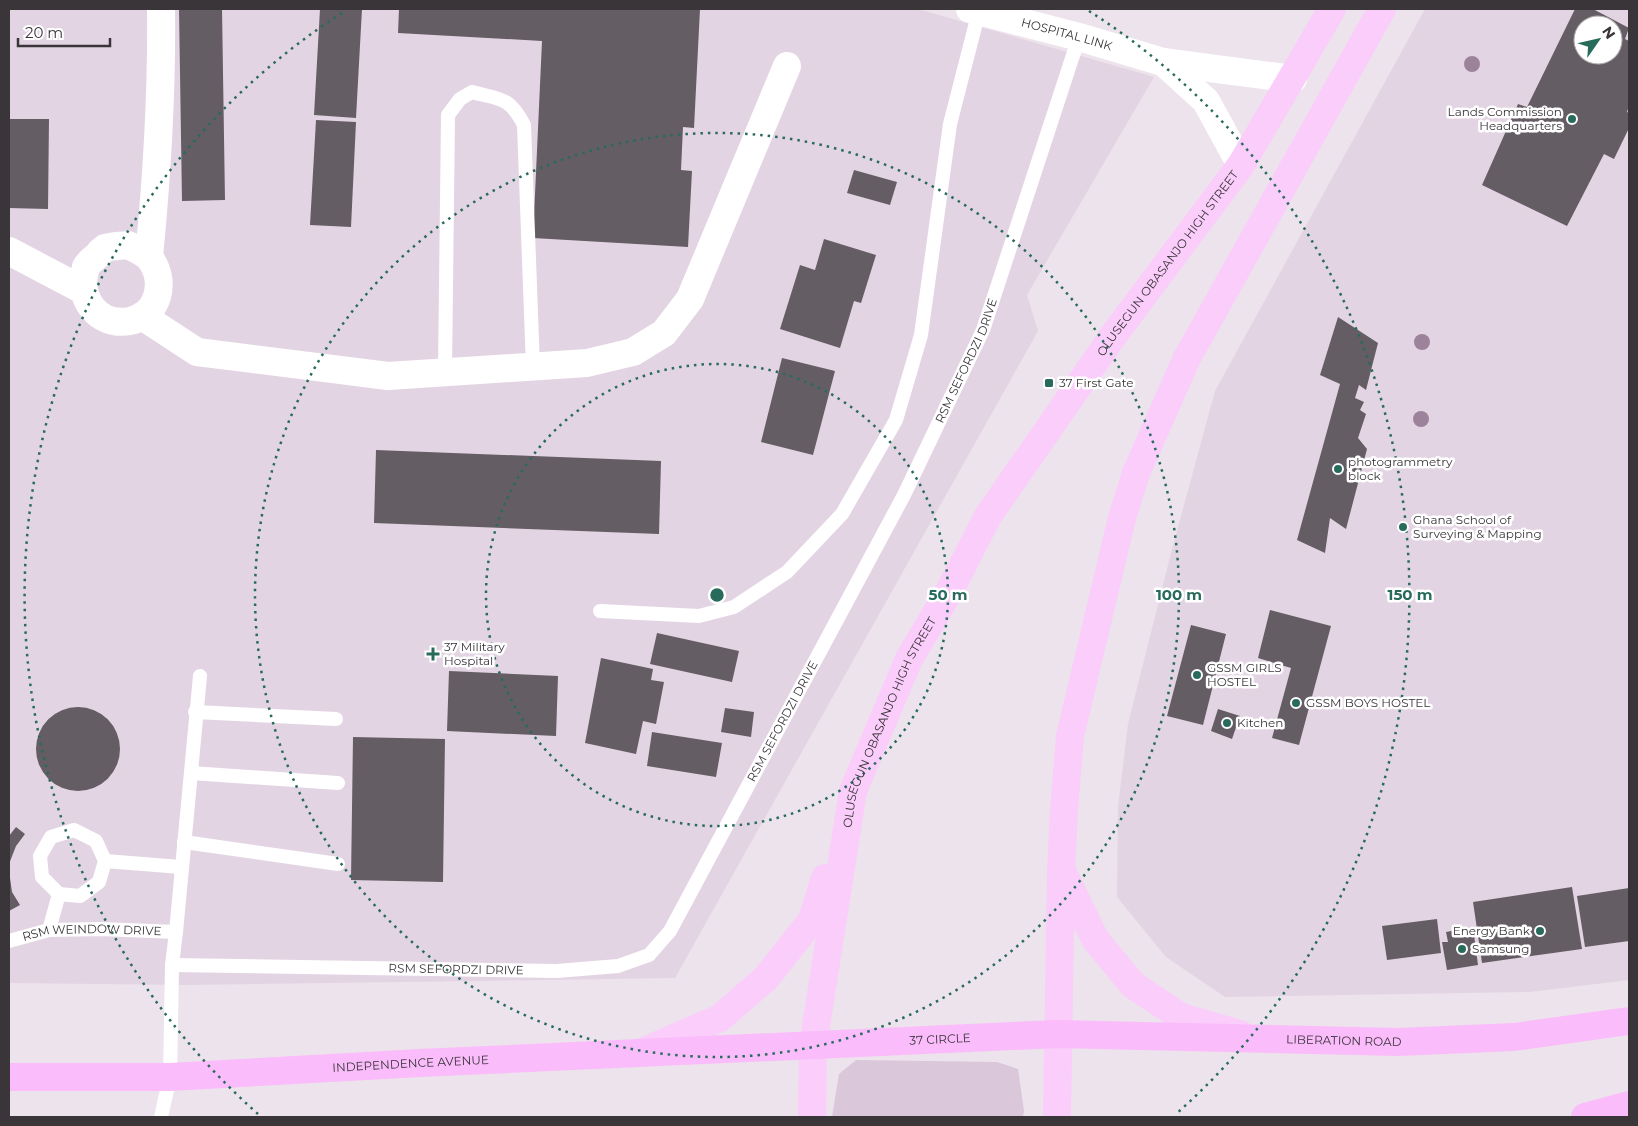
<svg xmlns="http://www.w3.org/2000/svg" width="1638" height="1126" font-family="Montserrat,sans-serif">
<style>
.built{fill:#e3d4e3;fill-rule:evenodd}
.green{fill:#dac7da}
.building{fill:#645d64;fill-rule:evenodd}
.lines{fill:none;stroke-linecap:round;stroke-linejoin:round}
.service{stroke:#fff;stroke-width:14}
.minor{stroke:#fff;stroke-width:28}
.primary{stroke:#fbcdfb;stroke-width:28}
.trunk{stroke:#fabcfa;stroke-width:28}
.tree{fill:#9c839b}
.ring{fill:none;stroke:#286b5d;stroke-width:2.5;stroke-dasharray:2.5 5}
.poi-dot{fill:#286b5d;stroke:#fff;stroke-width:2}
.labels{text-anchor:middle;stroke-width:5;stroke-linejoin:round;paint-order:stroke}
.street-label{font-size:12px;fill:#393539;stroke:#fff}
.poi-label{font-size:12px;fill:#393539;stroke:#fff;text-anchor:start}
.centre{fill:#286b5d;stroke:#fff;stroke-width:2.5}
.ring-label{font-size:15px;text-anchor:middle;font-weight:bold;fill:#286b5d;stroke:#fff;stroke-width:5;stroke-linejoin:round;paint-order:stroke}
</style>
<rect width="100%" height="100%" fill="#ede3ec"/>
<path class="built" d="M9 9H918L1154 77 1027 295 1038 331 675 978 190 985 9 983Z
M1425 9H1629V980L1530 992 1225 997 1166 957 1117 897 1118 807 1128 724 1171 553 1215 391ZM1583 25H1613V55H1583Z"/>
<path class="green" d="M856 1060 997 1062 1018 1069 1024 1111 1023 1117H832L839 1074Z"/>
<path class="building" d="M179 9H222L225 200 182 201Z
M320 9H362L356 118 314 115Z
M399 9H700L694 128 683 127 681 170 692 171 688 247 533 238 542 41 398 33Z
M1575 9H1593L1629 28 1625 39 1629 41V106L1627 112 1629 113V128L1614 159 1604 154 1567 226 1482 185 1518 104 1527 107ZM1583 25H1613V55H1583Z
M9 119H49L48 209 9 208Z
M316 120 356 122 351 227 310 225Z
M854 170 897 182 890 205 847 193Z
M824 239 876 255 861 303 854 301 840 348 780 329 800 265 815 270Z
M1338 317 1378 343 1366 390 1359 385 1355 398 1364 402 1360 410 1366 414 1358 438 1367 449 1346 529 1330 518 1325 553 1297 540 1340 384 1320 375Z
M782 358 835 371 813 455 761 442Z
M376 450 661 461 659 534 374 523Z
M1270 610 1331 626 1299 745 1272 738 1291 668 1258 658Z
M1191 625 1226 634 1203 725 1167 716Z
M657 633 739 651 732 682 650 664Z
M601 658 653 669 651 680 664 682 656 724 643 721 636 754 585 743Z
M449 671 558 676 556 736 447 731Z
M36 749a42 42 0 1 1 84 0a42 42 0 1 1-84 0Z
M725 708 754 712 751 737 721 732Z
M1218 709 1240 716 1232 739 1211 731Z
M652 732 722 743 716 777 647 766Z
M353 737 445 739 443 882 351 880Z
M16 827 25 834 16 846 9 864V836Z
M10 878 12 892 20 905 9 911Z
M1572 887 1582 949 1482 963 1473 902Z
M1629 888V941L1585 947 1577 896Z
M1437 919 1441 953 1387 960 1382 926Z
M1473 927 1478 965 1447 970 1442 942H1448L1446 932Z"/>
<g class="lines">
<g class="service">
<path d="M445 372 448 115 460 99 472 92C501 100 509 96 524 125L533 367"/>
<path d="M600 611 699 616 734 607 787 572 842 514 896 420 921 335 950 124 979 11"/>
<path d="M195 712 336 719"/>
<path d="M191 773 338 783"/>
<path d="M74 830 96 841 105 861 99 882 80 896 59 894 42 877 40 856 51 837Z"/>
<path d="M184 842 338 864"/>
<path d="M105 861 181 867"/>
<path d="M49 930 59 894"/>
<path id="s1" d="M9 941 49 930 101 929 176 932"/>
<path id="s2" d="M172 965 557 971 618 966 649 955 670 931 904 495 983 330 1079 37"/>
<path d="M161 1117 170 1077 172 965 176 932 200 676"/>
</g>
<g class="minor">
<path id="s3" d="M970 9 1079 37 1163 62 1293 79"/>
<path d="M1163 62 1206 101 1241 165"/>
<path d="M128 245C135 249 146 253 151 260 166 282 159 315 130 321 97 327 76 297 86 267 88 263 93 259 97 256 99 253 102 250 105 248 112 246 121 246 128 245Z"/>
<path d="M9 251 83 290"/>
<path d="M149 257C157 175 162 92 161 9"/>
<path d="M142 316 197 352 388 376 587 363 633 352 664 333 690 299 787 66"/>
</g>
<g class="primary">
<path d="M1063 873 1095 939 1133 985 1181 1017 1240 1034"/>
<path d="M642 1052 720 1018 766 978 812 920 825 878"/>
<path id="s4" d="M812 1117 813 1045 853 791 909 659 951 588 988 516 1113 336 1241 165 1332 9"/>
<path d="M1057 1117 1061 871 1064 810 1070 736 1122 518 1136 473 1187 358 1382 9"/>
</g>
<g class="trunk">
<path id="s5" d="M9 1077H170L420 1063 1057 1034 1398 1042 1514 1037 1629 1021"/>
<path d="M1585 1117 1629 1105"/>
</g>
</g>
<g class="tree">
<circle cx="1472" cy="64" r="8"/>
<circle cx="1422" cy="342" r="8"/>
<circle cx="1421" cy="419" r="8"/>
</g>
<g class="ring">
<circle cx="717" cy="595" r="231"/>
<circle cx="717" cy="595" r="462"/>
<path d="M258 1114A693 693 0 0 1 345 11M1089 11A693 693 0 0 1 1176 1114"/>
</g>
<g class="poi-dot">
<circle cx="1572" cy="119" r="5"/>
<rect x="1044" y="378" width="10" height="10" rx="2.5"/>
<circle cx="1338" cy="469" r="5"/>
<circle cx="1403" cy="527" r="5"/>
<path d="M430.5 646.5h5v5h5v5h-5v5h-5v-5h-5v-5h5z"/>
<circle cx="1197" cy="675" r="5"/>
<circle cx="1296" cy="703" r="5"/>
<circle cx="1227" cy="723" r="5"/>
<circle cx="1540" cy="931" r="5"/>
<circle cx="1462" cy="949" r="5"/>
</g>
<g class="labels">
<g class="street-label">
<text dy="4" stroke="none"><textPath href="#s3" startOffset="100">HOSPITAL LINK</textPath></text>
<text dy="4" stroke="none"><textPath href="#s4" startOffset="946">OLUSEGUN OBASANJO HIGH STREET</textPath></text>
<text dy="4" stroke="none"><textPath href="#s2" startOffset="1154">RSM SEFORDZI DRIVE</textPath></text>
<text dy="4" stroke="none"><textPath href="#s2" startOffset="749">RSM SEFORDZI DRIVE</textPath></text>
<text dy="4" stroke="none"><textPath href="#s4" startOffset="406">OLUSEGUN OBASANJO HIGH STREET</textPath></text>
<text dy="4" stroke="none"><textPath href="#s1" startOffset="84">RSM WEINDOW DRIVE</textPath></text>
<text dy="4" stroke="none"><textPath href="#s2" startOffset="284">RSM SEFORDZI DRIVE</textPath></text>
<text dy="4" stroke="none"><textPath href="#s5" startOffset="932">37 CIRCLE</textPath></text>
<text dy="4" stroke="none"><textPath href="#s5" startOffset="1336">LIBERATION ROAD</textPath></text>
<text dy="4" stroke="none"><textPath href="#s5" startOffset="402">INDEPENDENCE AVENUE</textPath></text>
</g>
<g class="poi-label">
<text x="1562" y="116" text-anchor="end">Lands Commission<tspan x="1562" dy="14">Headquarters</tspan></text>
<text x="1059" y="387">37 First Gate</text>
<text x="1348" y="466">photogrammetry<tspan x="1348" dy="14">block</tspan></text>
<text x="1413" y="524">Ghana School of<tspan x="1413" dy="14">Surveying &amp; Mapping</tspan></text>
<text x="444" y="651">37 Military<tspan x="444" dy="14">Hospital</tspan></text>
<text x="1207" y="672">GSSM GIRLS<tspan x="1207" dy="14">HOSTEL</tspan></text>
<text x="1306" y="707">GSSM BOYS HOSTEL</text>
<text x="1237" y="727">Kitchen</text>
<text x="1530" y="935" text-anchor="end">Energy Bank</text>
<text x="1472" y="953">Samsung</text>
</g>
</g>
<circle cx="717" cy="595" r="8" class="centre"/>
<g class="ring-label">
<text x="948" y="600">50 m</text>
<text x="1179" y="600">100 m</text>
<text x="1410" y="600">150 m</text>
</g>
<rect width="1638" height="1126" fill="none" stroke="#393539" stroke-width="20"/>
<g transform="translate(1598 40) rotate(56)"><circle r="24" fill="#ffffff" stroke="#b0aeb0"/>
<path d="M0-4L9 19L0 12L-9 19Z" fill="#286b5d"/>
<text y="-8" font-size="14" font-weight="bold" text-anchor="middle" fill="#393539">N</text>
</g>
<path d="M18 38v8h92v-8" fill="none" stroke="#393539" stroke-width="2.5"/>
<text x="25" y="38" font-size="15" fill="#393539" stroke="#ffffff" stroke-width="4" paint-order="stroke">20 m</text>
</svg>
